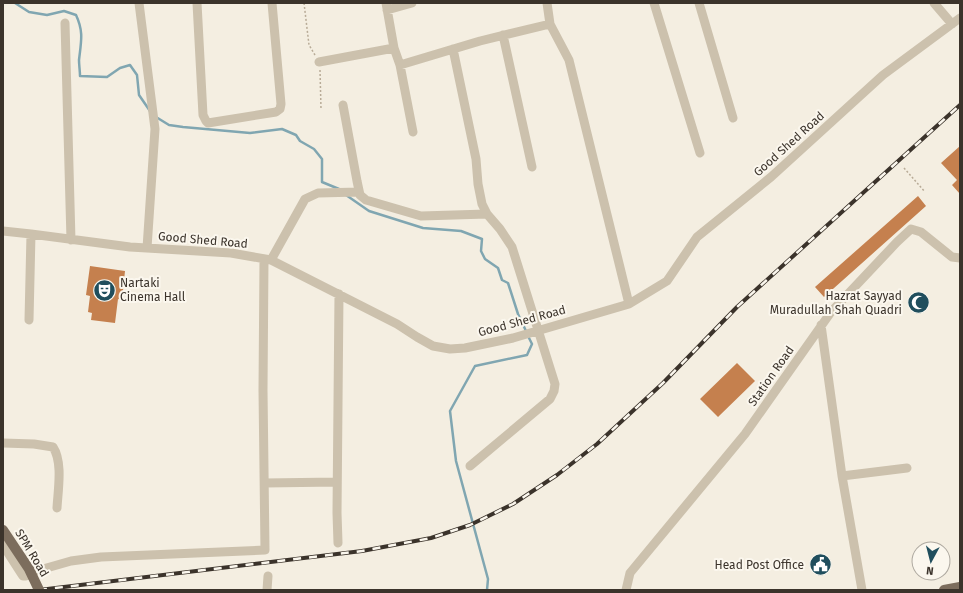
<svg xmlns="http://www.w3.org/2000/svg" width="963" height="593" font-family="'Fira Sans',sans-serif">
<style>
.lines{fill:none;stroke-linecap:round;stroke-linejoin:round}
.stream{stroke:#80a6b1;stroke-width:2.5}
.building{fill:#c5804e}
.path{stroke:#b8ab97;stroke-width:1.5;stroke-dasharray:2 2;stroke-linecap:butt}
.minor{stroke:#ccc1ad;stroke-width:9}
.major{stroke:#7c6d5d;stroke-width:10}
.rail-casing{stroke:#3b332b;stroke-width:4}
.rail{stroke:#fbf7ee;stroke-width:2.5;stroke-dasharray:8;stroke-linecap:butt}
.major-bridge{stroke:#7c6d5d;stroke-width:10}
.labels{text-anchor:middle;stroke-width:4;stroke-linejoin:round;paint-order:stroke}
.street-label{font-size:12px;fill:#3b332b;stroke:#fbf7ee}
.poi-label{font-size:12px;fill:#3b332b;stroke:#fbf7ee;text-anchor:end}
</style>
<rect width="100%" height="100%" fill="#f4eee1"/>
<g class="lines">
<path class="stream" d="M15 3 29 12 47 15 64 11 76 15C84 32 81 42 79 60 79 65 80 71 80 76L107 77 120 68 130 65 137 75 139 95 150 111
M156 117 169 125 183 127 250 133 282 129 296 135 300 141 314 149 322 159V182L339 189
M346 195 369 211 423 228 461 231 482 239 481 251 485 259 498 268 502 280 508 283 518 314 526 331
M487 590 488 579 456 461 450 411 475 366 527 355 532 344 528 336"/>
</g>
<path class="building" d="M960 146V194L952 185 957 180 941 163Z
M918 196 926 206 824 297 815 287Z
M90 266 125 271 122 300 118 299 115 323 91 320 92 313 88 312 90 296 86 295Z
M737 363 755 381 718 417 700 399Z"/>
<g class="lines">
<path class="path" d="M304 3 309 45 315 55
M320 70 321 109
M904 168 925 192"/>
<path class="minor" d="M139 3 155 129 147 248
M197 3 203 115 206 121 208 123 276 112 280 109 281 104 272 3
M386 3 394 48 400 65 413 132
M547 3 550 24 569 60 629 304
M654 3 700 153
M699 3 733 118
M934 3 952 24
M387 10 412 3
M65 23 71 240
M503 35 532 167
M453 49 476 159 478 184 482 204 487 214 500 229 512 247 555 384 554 391 550 399 470 466
M319 62 394 48
M400 65 480 41 550 24
M343 105 357 181 360 195 366 200 421 216 487 214
M3 231 31 234 130 247 231 253 271 260 397 324 417 337 433 346 450 349 465 348 513 338 629 304 667 281 697 237 771 177 883 75 960 18
M271 260 305 199 318 193 359 192
M29 320 31 234
M821 325 842 476
M3 443 34 444 53 447C63 462 58 490 57 508
M265 483 337 482
M338 543 337 513 339 294
M3 545 21 573 23 576H26L36 571 71 561 101 557 265 550 263 390 264 259
M267 590 268 576
M626 590 630 573 745 434 831 312 897 242 911 229 921 232 952 257 960 258
M862 590 842 476 907 468"/>
<path class="major" d="M944 590 960 587"/>
<defs>
<path id="rail" d="M39 590 362 551 431 538 470 525 513 504 557 475 597 444 663 383 737 307 960 105"/>
</defs>
<use href="#rail" class="rail-casing"/>
<use href="#rail" class="rail"/>
<path class="major-bridge" d="M3 530 29 569 39 590"/>
</g>
<defs>
<symbol id="theatre-disc" viewBox="-11 -11 22 22"><circle r="9.5" fill="#204e5d" stroke="#fbf7ee"/><path d="M-5-5.5Q0-4 5-5.5V0Q5 5 0 6Q-5 5-5 0ZM-3.3-2.5H-1v1.5H-3.3ZM1-2.5H3.3v1.5H1ZM-2.8 1Q0 5.5 2.8 1Z" fill="#fff"/></symbol>
<symbol id="mosque-disc" viewBox="-11 -11 22 22"><circle r="9.5" fill="#204e5d" stroke="#fbf7ee"/><path d="M3.5-4.9A6 6 0 1 0 3.5 4.9A5 5 0 1 1 3.5-4.9Z" fill="#fff"/></symbol>
<symbol id="civic-disc" viewBox="-11 -11 22 22"><circle r="9.5" fill="#204e5d" stroke="#fbf7ee"/><path d="M-.6-6.5H3V-4.5H.6V-3L4-1V1h2V6H-6V1h2V-1L-.6-3ZM-1.2 2.5V6h2.4V2.5Z" fill="#fff"/></symbol>
</defs>
<g fill-rule="evenodd">
<use href="#theatre-disc" x="92" y="278" width="25" height="25"/>
<use href="#mosque-disc" x="906" y="290" width="25" height="25"/>
<use href="#civic-disc" x="808" y="552" width="25" height="25"/>
</g>
<g class="labels">
<g class="street-label">
<text transform="translate(789 144) rotate(-42)" y="4">Good Shed Road</text>
<text transform="translate(203 240) rotate(5)" y="4">Good Shed Road</text>
<text transform="translate(522 321) rotate(-15)" y="4">Good Shed Road</text>
<text transform="translate(771 376) rotate(-55)" y="4">Station Road</text>
<text transform="translate(32 553) rotate(59)" y="4">SPM Road</text>
</g>
<g class="poi-label">
<text x="120" y="287" text-anchor="start">Nartaki<tspan x="120" dy="14">Cinema Hall</tspan></text>
<text x="902" y="300">Hazrat Sayyad<tspan x="902" dy="14">Muradullah Shah Quadri</tspan></text>
<text x="804" y="569">Head Post Office</text>
</g>
</g>
<rect width="963" height="593" fill="none" stroke="#3b332b" stroke-width="8"/>
<g transform="translate(931 561) rotate(187)"><circle r="19" fill="#fbf7ee" stroke="#aea9a0"/>
<path d="M0-3L7 15L0 10L-7 15Z" fill="#204e5d"/>
<text y="-6" font-size="11" font-weight="bold" text-anchor="middle" fill="#3b332b">N</text>
</g>
</svg>
